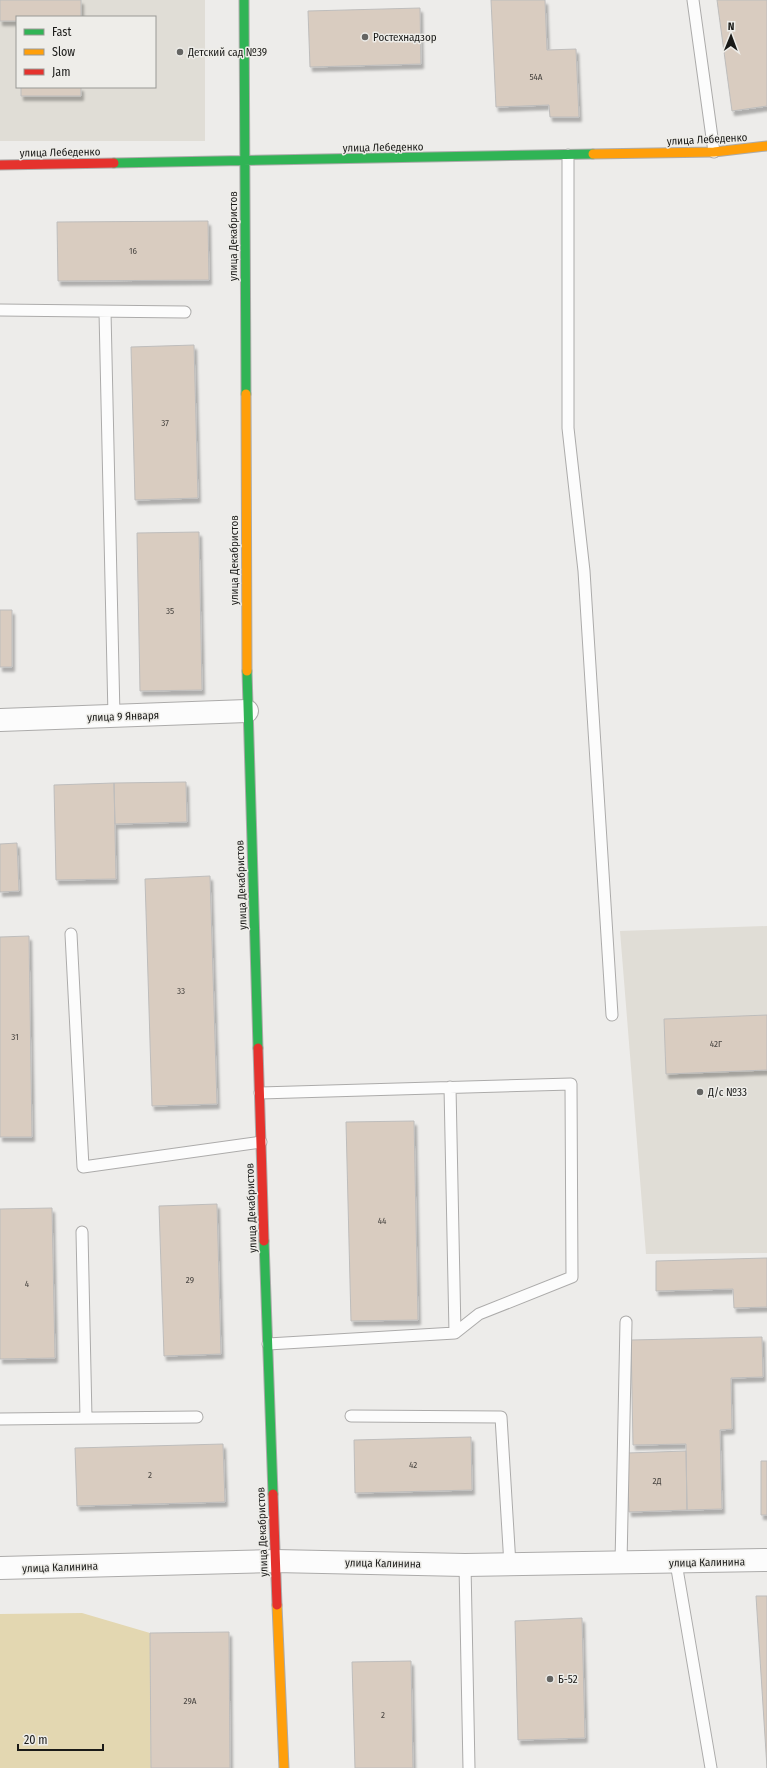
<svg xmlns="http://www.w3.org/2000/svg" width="767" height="1768" font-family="'Fira Sans Condensed',sans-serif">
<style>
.built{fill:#e0ddd6;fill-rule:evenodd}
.green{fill:#e3d7b1}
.building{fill:#d9ccc0;stroke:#bebdbc;filter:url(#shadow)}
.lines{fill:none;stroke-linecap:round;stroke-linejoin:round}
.lane-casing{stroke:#acabaa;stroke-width:13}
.street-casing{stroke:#acabaa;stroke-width:24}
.fast-casing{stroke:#acabaa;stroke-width:11}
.slow-casing{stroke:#acabaa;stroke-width:11}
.jam-casing{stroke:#acabaa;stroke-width:11}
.lane{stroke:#fcfcfc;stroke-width:11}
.street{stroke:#fcfcfc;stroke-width:22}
.fast{stroke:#30b455;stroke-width:9}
.slow{stroke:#ff9f0a;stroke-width:9}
.jam{stroke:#e5322d;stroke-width:9}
.poi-dot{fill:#646462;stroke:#eeede9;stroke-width:1.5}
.labels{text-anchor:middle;stroke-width:3;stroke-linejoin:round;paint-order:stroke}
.number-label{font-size:9px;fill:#4a4642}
.poi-label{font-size:11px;fill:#1a1a18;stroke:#eeede9;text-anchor:start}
.street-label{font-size:11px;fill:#1a1a18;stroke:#eeede9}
</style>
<defs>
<filter id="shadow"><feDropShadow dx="2.5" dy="4.5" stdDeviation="1" flood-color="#0004"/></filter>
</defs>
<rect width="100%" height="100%" fill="#edecea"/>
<path class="built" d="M0 0H205V141H0ZM17 17H155V87H17Z
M767 926V1253L646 1254 620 931Z"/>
<path class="green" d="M82 1613 150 1633 151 1768H0V1614Z"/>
<path class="building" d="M0 0H81V17H17V21H0Z
M491 0H545L547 50 576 49 579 117H550L549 105 496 107Z
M717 0H767V106L732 111Z
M420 8 421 64 310 67 308 11Z
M21 87H81V96H21Z
M208 221 209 280 58 281 57 222Z
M194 345 198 498 135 500 131 347Z
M199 532 202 690 140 691 137 533Z
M0 610H12V667H0Z
M186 782 187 822 115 824 114 783Z
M114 783 116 879 56 880 54 785Z
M17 843 19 891 0 892V844Z
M210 876 217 1104 152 1106 145 879Z
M29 936 32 1137H0V937Z
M767 1015V1070L666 1074 664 1019Z
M414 1121 418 1320 351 1321 346 1122Z
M217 1204 221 1354 164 1356 159 1206Z
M52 1208 55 1358 0 1359V1209Z
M767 1258V1307L734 1308 733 1289 656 1291V1261Z
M762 1337 763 1377 731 1378 732 1429 720 1430 722 1509 687 1510 686 1444 633 1445 631 1340Z
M471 1437 472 1490 355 1493 354 1440Z
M223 1444 225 1502 77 1506 75 1448Z
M686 1451 687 1510 629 1512 627 1453Z
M761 1461H767V1515H761Z
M756 1596H767V1768Z
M582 1618 585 1738 518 1740 515 1621Z
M229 1632 230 1768H151L150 1633Z
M411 1661 413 1768H355L352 1662Z"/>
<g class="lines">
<defs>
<path id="lane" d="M693 0 714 152
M568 155V428L584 571 612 1015
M0 310 185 312
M105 312 114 716
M71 934 83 1167 261 1142
M450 1087 455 1333
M260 1093 571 1084 572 1277 479 1314 455 1333 268 1344
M82 1232 86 1418
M351 1416 501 1417 510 1565
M0 1419 197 1417
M621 1563 626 1322
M676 1563 711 1768
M465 1565 469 1768"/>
<path id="street" d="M0 720 247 711
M0 1568 275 1561 465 1565 767 1560"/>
<path id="fast" d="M244 0 246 394
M114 163 593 154
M247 671 258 1048
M264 1241 273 1494"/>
<path id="slow" d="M593 154 714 152 767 146
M246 394 247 671
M277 1605 284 1768"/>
<path id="jam" d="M0 165 114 163
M258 1048 264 1241
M273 1494 277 1605"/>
</defs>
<use href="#lane" class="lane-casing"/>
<use href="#street" class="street-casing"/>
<use href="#fast" class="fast-casing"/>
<use href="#slow" class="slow-casing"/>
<use href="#jam" class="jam-casing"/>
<use href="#lane" class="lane"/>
<use href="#street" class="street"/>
<use href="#fast" class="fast"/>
<use href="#slow" class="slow"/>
<use href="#jam" class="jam"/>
</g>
<g class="poi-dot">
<circle cx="365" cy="37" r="4"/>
<circle cx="180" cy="52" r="4"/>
<circle cx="700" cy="1092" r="4"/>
<circle cx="550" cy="1679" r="4"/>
</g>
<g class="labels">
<g class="number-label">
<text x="536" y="80">54А</text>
<text x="133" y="254">16</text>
<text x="165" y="426">37</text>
<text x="170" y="614">35</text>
<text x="181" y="994">33</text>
<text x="15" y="1040">31</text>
<text x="716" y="1047">42Г</text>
<text x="382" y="1224">44</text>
<text x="190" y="1283">29</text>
<text x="27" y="1287">4</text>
<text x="413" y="1468">42</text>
<text x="150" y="1478">2</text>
<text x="657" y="1484">2Д</text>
<text x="190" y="1704">29А</text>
<text x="383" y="1718">2</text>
</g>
<g class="poi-label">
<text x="373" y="41">Ростехнадзор</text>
<text x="188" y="56">Детский сад №39</text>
<text x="708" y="1096">Д/с №33</text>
<text x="558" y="1683">Б-52</text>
</g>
<g class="street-label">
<text transform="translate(707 139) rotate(-3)" y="4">улица Лебеденко</text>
<text transform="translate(383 147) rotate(-1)" y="4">улица Лебеденко</text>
<text transform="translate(60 152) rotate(-1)" y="4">улица Лебеденко</text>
<text transform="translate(233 236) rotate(-90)" y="4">улица Декабристов</text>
<text transform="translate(234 560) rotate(-90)" y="4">улица Декабристов</text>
<text transform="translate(123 716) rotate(-2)" y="4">улица 9 Января</text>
<text transform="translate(241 885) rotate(-92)" y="4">улица Декабристов</text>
<text transform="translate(251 1208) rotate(-92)" y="4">улица Декабристов</text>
<text transform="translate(262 1532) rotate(-92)" y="4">улица Декабристов</text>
<text transform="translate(707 1562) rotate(-1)" y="4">улица Калинина</text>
<text transform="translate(383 1563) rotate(1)" y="4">улица Калинина</text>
<text transform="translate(60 1567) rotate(-2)" y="4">улица Калинина</text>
</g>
</g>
<rect x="16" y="16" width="140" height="72" fill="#eeede9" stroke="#999995"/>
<rect x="24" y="29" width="20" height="6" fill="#30b455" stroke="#999995"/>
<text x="52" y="36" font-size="12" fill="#1a1a18">Fast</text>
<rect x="24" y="49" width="20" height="6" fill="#ff9f0a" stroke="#999995"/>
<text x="52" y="56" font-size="12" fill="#1a1a18">Slow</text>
<rect x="24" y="69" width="20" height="6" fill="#e5322d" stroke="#999995"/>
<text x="52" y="76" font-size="12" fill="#1a1a18">Jam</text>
<g transform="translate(731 36) rotate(1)" stroke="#eeede9" stroke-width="3" paint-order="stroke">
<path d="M0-3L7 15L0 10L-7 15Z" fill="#1a1a18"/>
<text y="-6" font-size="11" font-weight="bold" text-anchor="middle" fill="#1a1a18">N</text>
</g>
<path d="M18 1744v6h85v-6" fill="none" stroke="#1a1a18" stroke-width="2"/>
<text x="24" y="1744" font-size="12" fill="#1a1a18" stroke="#eeede9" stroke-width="3" paint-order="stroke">20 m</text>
</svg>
